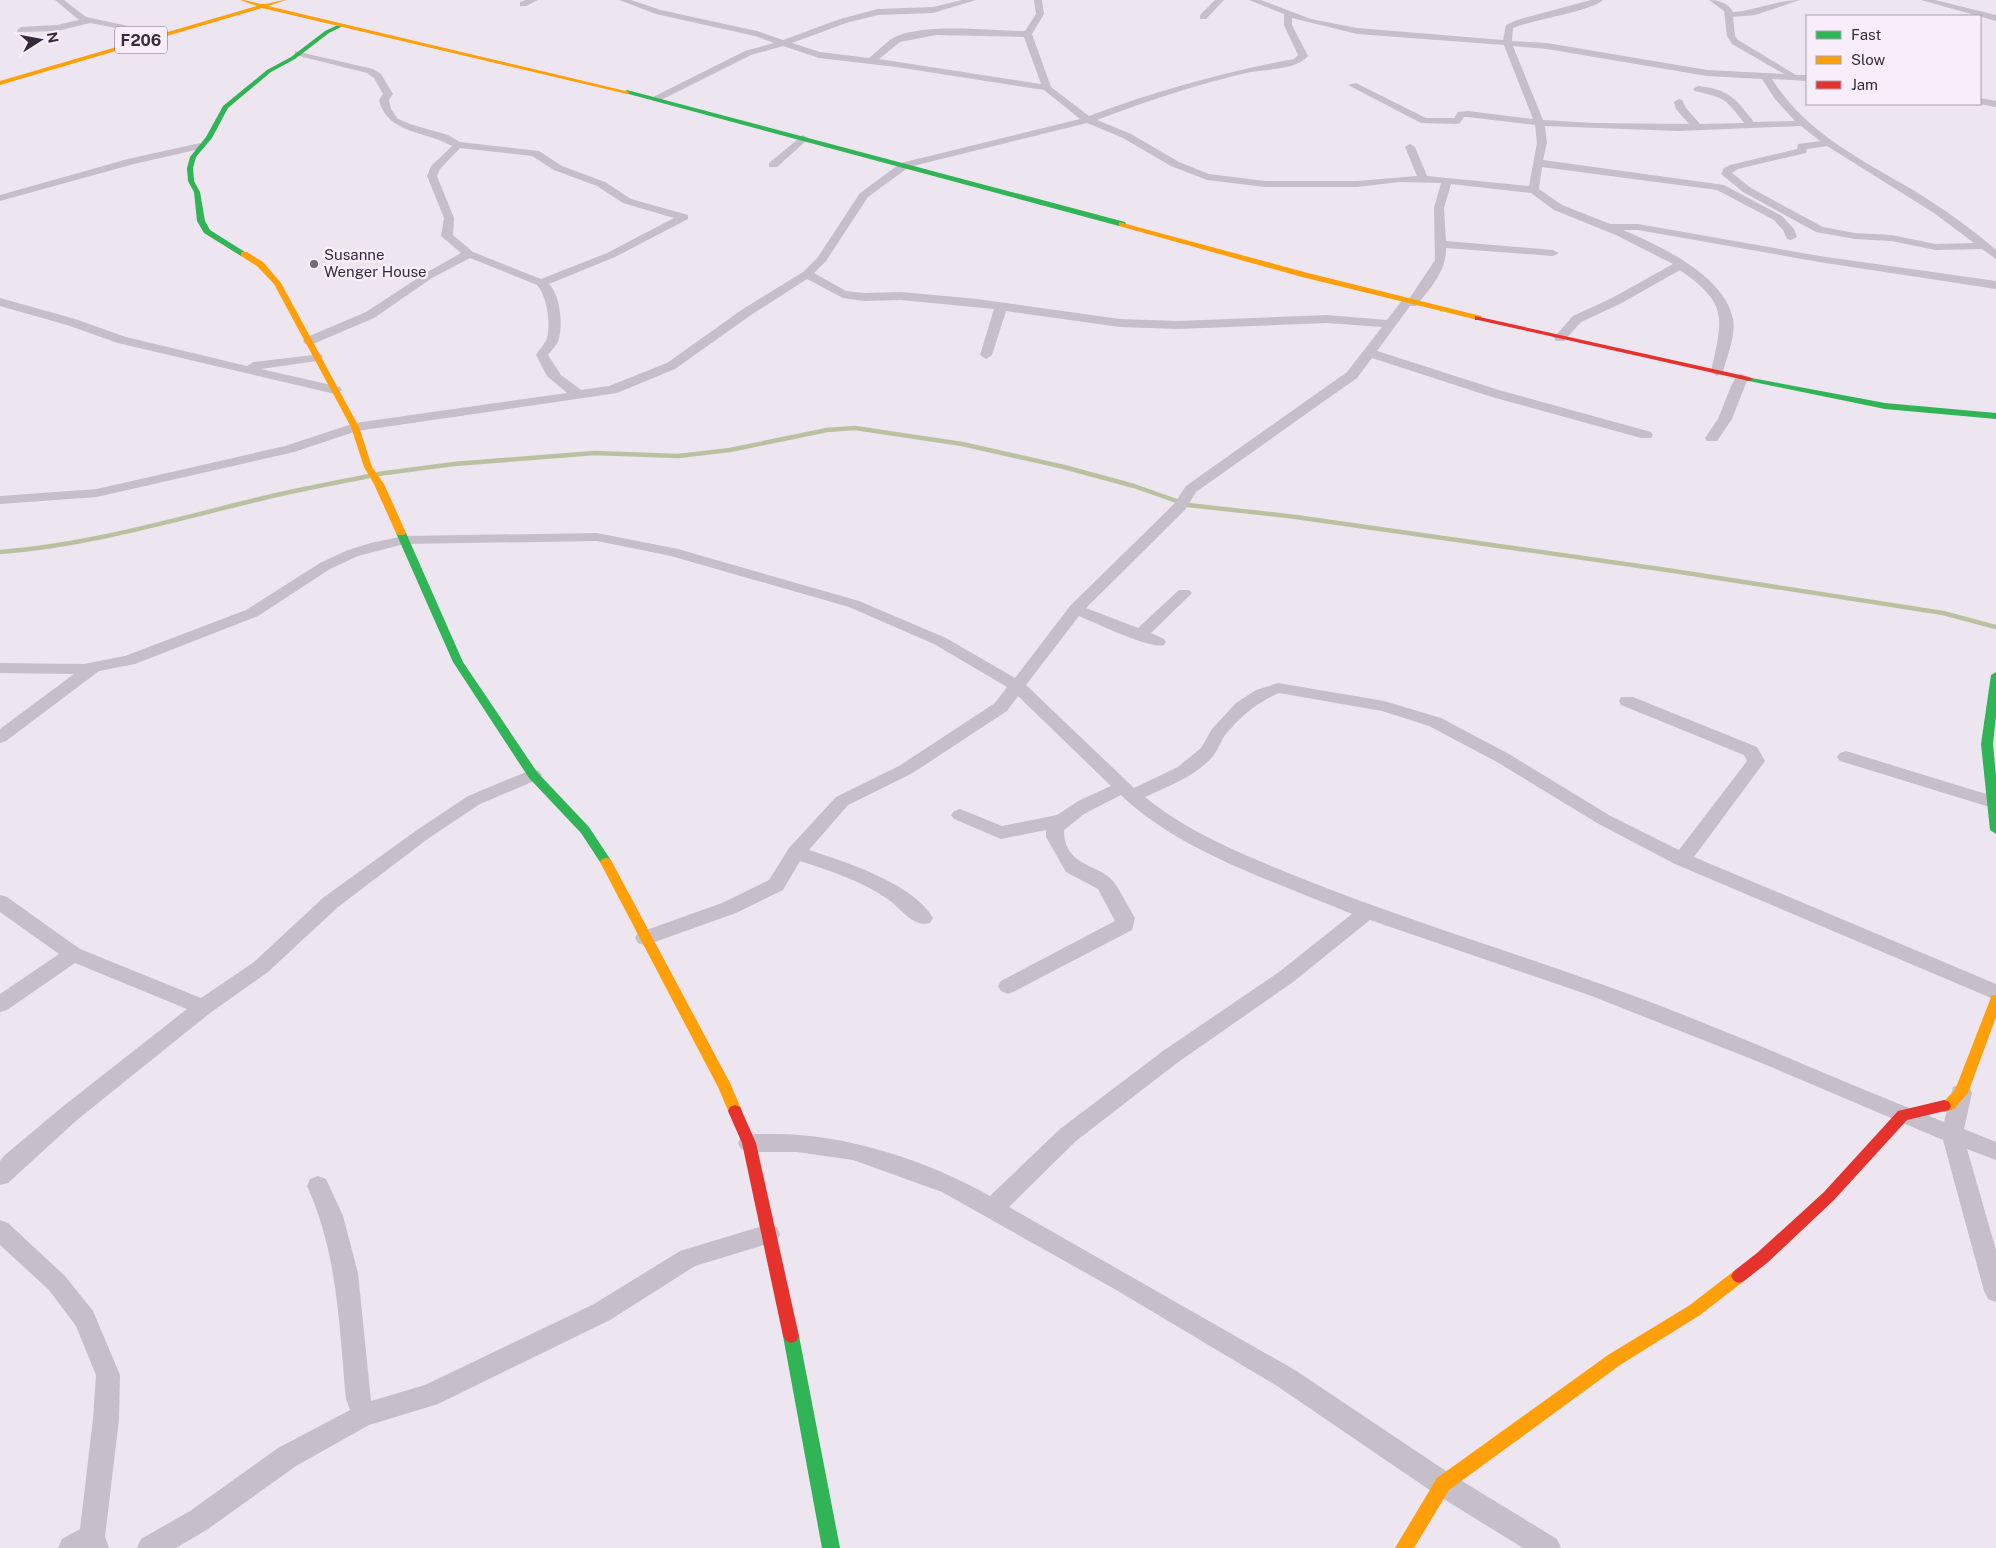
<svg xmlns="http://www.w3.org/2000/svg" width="1996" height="1548" font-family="'Public Sans',sans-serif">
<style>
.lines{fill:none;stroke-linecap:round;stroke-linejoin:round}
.stream{stroke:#bac1a1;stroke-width:4.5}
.street{fill:#c6bec9;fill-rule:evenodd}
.fast{fill:#30b455;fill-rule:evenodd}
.slow{fill:#ff9f0a;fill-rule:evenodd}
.jam{fill:#e5322d;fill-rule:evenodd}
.poi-dot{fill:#756c7a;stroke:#f8eefb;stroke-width:2}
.labels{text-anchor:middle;stroke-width:5;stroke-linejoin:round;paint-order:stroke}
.far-poi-label{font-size:15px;fill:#342b3b;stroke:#f8eefb;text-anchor:start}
.shield{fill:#f8eefb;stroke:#6f6675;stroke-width:1}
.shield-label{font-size:16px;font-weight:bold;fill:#342b3b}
</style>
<rect width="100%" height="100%" fill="#ede5f0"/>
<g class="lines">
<path class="stream" d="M378 474 454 464 595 453 678 456 730 450 827 430 855 428 962 444 1064 467 1134 486 1188 505 1296 517 1667 570 1943 613 1996 627
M0 552C91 545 180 518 268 497 302 489 335 483 369 476"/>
<path class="street" d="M55 0H64L86 17 166 34 162 37 90 23 57 31 18 32 17 30 21 27 57 25 79 20Z
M526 0H538L526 6H520V2Z
M619 0H631L661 10 757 31 783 40 840 19 878 9 933 7 962 0H976L933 13 878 15 846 23 792 43 820 52 869 58C877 52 885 43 893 38 922 22 992 31 1025 31L1036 14 1034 0H1042L1044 14 1032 34 1051 87 1089 116C1156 91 1224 72 1294 59L1298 55 1284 25V14L1249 0H1261L1311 19 1357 28 1503 40 1506 25 1517 20 1591 0H1603C1589 12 1535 19 1513 28L1512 41 1547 43 1707 70 1784 74 1732 44 1727 36 1724 11 1709 0C1718 0 1729 3 1733 12 1756 10 1777 0 1800 0L1755 15 1733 17 1735 36 1738 40 1796 75H1807V81L1772 79C1805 132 1860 159 1913 190 1942 208 1970 227 1996 250V259L1982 249 1936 250 1891 241 1855 239 1816 232 1743 192 1721 174 1724 168 1730 165 1797 149 1798 144 1820 141 1801 126 1678 131 1545 126 1547 143 1543 160 1724 185 1782 216 1794 229 1797 237 1791 240 1787 239 1783 230 1774 220 1717 190 1542 167 1539 189 1562 205 1610 224H1638L1819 256 1996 281V289L1819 262 1638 230H1623C1660 246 1724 275 1733 319 1736 336 1727 356 1723 372L1717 376 1711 372C1722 319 1730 305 1680 270L1620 304 1581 322 1564 341H1556L1554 338 1556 335 1573 316 1612 298 1673 264 1616 235 1554 210 1531 193 1451 184 1444 208 1446 241 1553 250 1559 253 1553 256 1446 248C1447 270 1430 289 1416 306H1410L1377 351 1502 391 1651 432 1653 435 1651 438H1641L1492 397 1372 358 1357 378 1196 492 1185 510 1086 608 1138 628 1179 590H1189L1192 593 1189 596 1151 633 1164 639 1166 642 1164 645C1149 649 1096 623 1079 616L1026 685 1134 788 1178 767 1201 748 1212 729 1236 703 1256 690 1278 683 1384 701 1441 718 1509 754 1609 815 1679 850 1747 761 1744 755 1621 705 1619 701 1621 697H1633L1757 747 1765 761 1694 857 1996 984V1000L1675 864 1597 823 1497 762 1429 726 1382 711 1279 693C1257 702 1240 717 1225 735 1221 741 1218 749 1214 755 1197 776 1168 786 1145 797 1190 834 1245 855 1298 877 1398 917 1500 948 1601 984 1718 1025 1829 1077 1944 1122L1953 1087 1961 1084 1969 1087 1972 1093 1964 1129 1996 1142V1160L1967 1149 1996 1250V1302L1988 1299 1984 1291 1943 1140 1764 1064 1589 995 1370 920 1293 982 1177 1063 1076 1141 1009 1207 1295 1370 1452 1475 1557 1539 1561 1548H1523L1434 1493 1277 1386 1118 1291 942 1192 853 1160 797 1152H749L741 1149 738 1143 741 1137C752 1133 764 1134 775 1134 847 1134 928 1161 990 1196L1060 1129 1163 1051 1279 972 1352 914C1278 883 1178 851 1121 795L1084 814 1064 830C1064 867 1099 864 1113 881 1121 892 1128 906 1135 918L1132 930 1015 991 1008 994 1001 991 998 986 1001 981 1115 921 1098 889 1066 872 1046 837V830L1001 839 954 819 951 815 954 811 960 809 1002 826 1057 815 1080 800 1111 786 1018 696 1007 711 911 774 848 805 809 850C845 862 913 883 933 918L930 923C914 928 901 909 889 900 862 881 831 871 800 861L783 890 736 913 652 943 645 945 638 943 635 938 638 933 722 903 769 880 789 848 836 797 899 766 995 703 1007 687 934 644 849 607 671 556 597 541 404 544 358 556 330 569 258 616 135 664 99 671 6 741 0 743V729L74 674 0 673V663L84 664 125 656 246 610 320 563 348 550 371 543 404 536 597 533 678 549 859 601 946 638 1015 678 1070 606 1174 504 1186 486 1347 372 1382 327 1327 323 1179 329 1120 327 1006 311 992 355 986 359 980 355 994 309 901 300 864 301 843 298 807 279 751 315 675 369 617 393 357 431 294 452 97 497 0 504V496L97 489 285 446 355 423 567 393 547 376 536 355C539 350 545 344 547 338 551 323 547 296 537 285L470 258 432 278 374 318 313 344H305L303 341 305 338 366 312 424 274 461 253 441 236 444 218 427 176 431 166 452 146C426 131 387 134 379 100L383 94 374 78 367 73 295 55V51L373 69 381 74 393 94 389 100 391 109 398 119 410 124 448 135 460 142 539 151 562 166 605 182 631 199 688 215V219L615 257 549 284C560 295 563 323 559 338 558 344 552 350 548 355L561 375 581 390 609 386 667 363 743 309 803 272 818 257 860 193 901 163 1080 119 1044 90 896 67 819 58 783 46 751 55 659 101H653V97L745 51 774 43 755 36 656 14ZM1292 18 1357 34 1504 45 1533 119 1468 111 1458 112 1454 118H1426L1356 83 1348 85 1421 123 1457 124 1460 123 1464 117H1468L1535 125 1537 143 1529 186 1427 176 1415 147 1410 144 1405 147 1417 176 1357 181H1265L1209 174 1179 162 1131 134 1097 120C1146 101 1198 84 1250 72 1267 69 1296 70 1308 56L1292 25ZM936 35 1024 37 1041 84 879 59 900 42ZM1513 46 1547 49 1707 76 1762 79 1775 99 1795 121 1754 122C1736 99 1729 89 1698 86L1693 89 1695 91C1725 98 1725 98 1744 123L1700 124 1686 108 1682 100 1679 99 1674 102 1676 109 1689 124 1594 123 1543 120ZM1087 123 1123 138 1171 166 1207 180 1265 187H1357L1400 182 1441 183 1434 208 1435 260 1409 299H1403L1387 320 1327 315 1179 321 1120 319 977 299 901 292 864 293 846 291 814 273 826 261 868 197 909 167ZM1827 146 1934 213 1974 243 1936 244 1891 235 1855 233 1823 227 1751 188 1732 173 1738 169 1806 153 1807 149ZM460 148 532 156 554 170 597 186 623 203 674 218 607 253 541 279 473 252 453 235 454 218 437 176 440 169Z
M1215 0H1224L1206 19H1200V15Z
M1921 0H1935L1996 15V21Z
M1980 98 1996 101V107L1979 104Z
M803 135 808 138 807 140 777 167H769V163Z
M200 143 205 146 204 148 134 164 0 201V195L128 159Z
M0 298 75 319 126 337 247 366 253 362 321 354 323 357 317 361 261 369 340 387 342 390 335 394 118 343 67 325 0 306Z
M1742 374 1748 378 1732 419 1717 441H1707L1705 438 1718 419 1731 386 1737 375Z
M1846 751 1996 797V809L1840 761 1837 757 1840 753Z
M533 769 539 771 542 775 539 779 480 804 429 838 338 907 268 972 210 1013 77 1120 8 1183 0 1185V1161L5 1155 61 1108 187 1009 75 963 7 1010 0 1012V994L59 954 0 912V895L7 897 80 949 201 998 254 962 324 897 417 830 468 796Z
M318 1176 326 1179 343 1216 358 1273 371 1401 425 1385 594 1304 680 1251 769 1224 777 1227 780 1234 777 1241 695 1266 610 1320 438 1404 369 1425 296 1466 208 1529 176 1548H137L141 1539 190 1511 278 1448 350 1410 346 1399C339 1326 338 1254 307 1186L310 1179Z
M0 1220 8 1223 65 1276 93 1311 120 1375 119 1419 105 1537 109 1548H58L62 1539 80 1529 93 1419 96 1375 76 1326 49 1290 0 1245Z"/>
<path class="fast" d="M340 24 345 25 329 33 295 59 271 72 228 108 212 138 196 157 193 168 194 181 200 192 205 221 210 230 248 254 241 256 204 233 197 221 194 192 188 181 187 168 190 157 206 137 223 106 267 70 291 57 325 31Z
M627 90 1125 222 1126 224 1119 226 625 93 624 92Z
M1746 377 1885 403 1996 413V419L1885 409 1749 381H1746Z
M401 530 406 533 463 662 537 772 589 827 612 862 610 865H602L581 833 529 778 453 662 396 533Z
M1996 672V716L1993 744 1996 776V834L1990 830 1981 744 1991 675Z
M791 1329 796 1331 799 1336 840 1548H822L783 1336 786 1331Z"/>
<path class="slow" d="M240 0C248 0 254 3 261 4 268 5 278 0 286 0L268 6 630 92 627 94 262 8 0 85V81L257 6Z
M1119 222 1308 273 1481 316 1482 318 1478 320 1302 277 1119 226Z
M241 252H247L263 262 281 283 359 427 372 467 384 484 406 533 404 535H398L396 533 374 484 364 467 351 427 274 284 257 266 241 256Z
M606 858 610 859 612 862 730 1083 742 1111 740 1115 735 1117 730 1115 718 1087 600 862 602 859Z
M1996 995V1017L1968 1093 1954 1109 1944 1112 1939 1110 1937 1106 1939 1102 1945 1100 1955 1090 1990 1000 1991 996Z
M1739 1269 1744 1271 1747 1276 1744 1281 1700 1315 1620 1365 1449 1490 1414 1548H1395L1437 1478 1608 1355 1690 1305 1734 1271Z"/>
<path class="jam" d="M1475 316 1749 377 1753 379 1749 381 1478 320H1475Z
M1944 1100 1949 1102 1951 1106 1949 1110 1907 1120 1834 1200 1767 1263 1744 1281 1739 1283 1734 1281 1731 1276 1734 1271 1757 1253 1824 1192 1898 1111Z
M735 1105 740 1107 756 1143 799 1336 796 1341 791 1343 786 1341 783 1336 742 1143 728 1111 730 1107Z"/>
</g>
<circle class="poi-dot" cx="314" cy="264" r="5"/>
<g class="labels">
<g class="far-poi-label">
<text x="324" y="260">Susanne<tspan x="324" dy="17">Wenger House</tspan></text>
</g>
<rect class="shield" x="115" y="26.5" width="52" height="27" rx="4"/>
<g class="shield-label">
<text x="141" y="46">F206</text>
</g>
</g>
<rect x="1806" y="15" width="175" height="90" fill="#f8eefb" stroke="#aaa0ae"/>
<rect x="1816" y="31" width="25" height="8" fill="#30b455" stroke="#aaa0ae"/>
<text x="1851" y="40" font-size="15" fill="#342b3b">Fast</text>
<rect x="1816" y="56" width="25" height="8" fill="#ff9f0a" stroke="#aaa0ae"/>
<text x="1851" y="65" font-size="15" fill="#342b3b">Slow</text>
<rect x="1816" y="81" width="25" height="8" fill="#e5322d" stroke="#aaa0ae"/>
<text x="1851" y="90" font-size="15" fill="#342b3b">Jam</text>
<g transform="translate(40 40) rotate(79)" stroke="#f8eefb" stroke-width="4" paint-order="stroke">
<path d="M0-4L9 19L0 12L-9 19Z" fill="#342b3b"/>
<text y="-8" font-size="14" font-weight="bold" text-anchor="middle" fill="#342b3b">N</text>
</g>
</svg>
